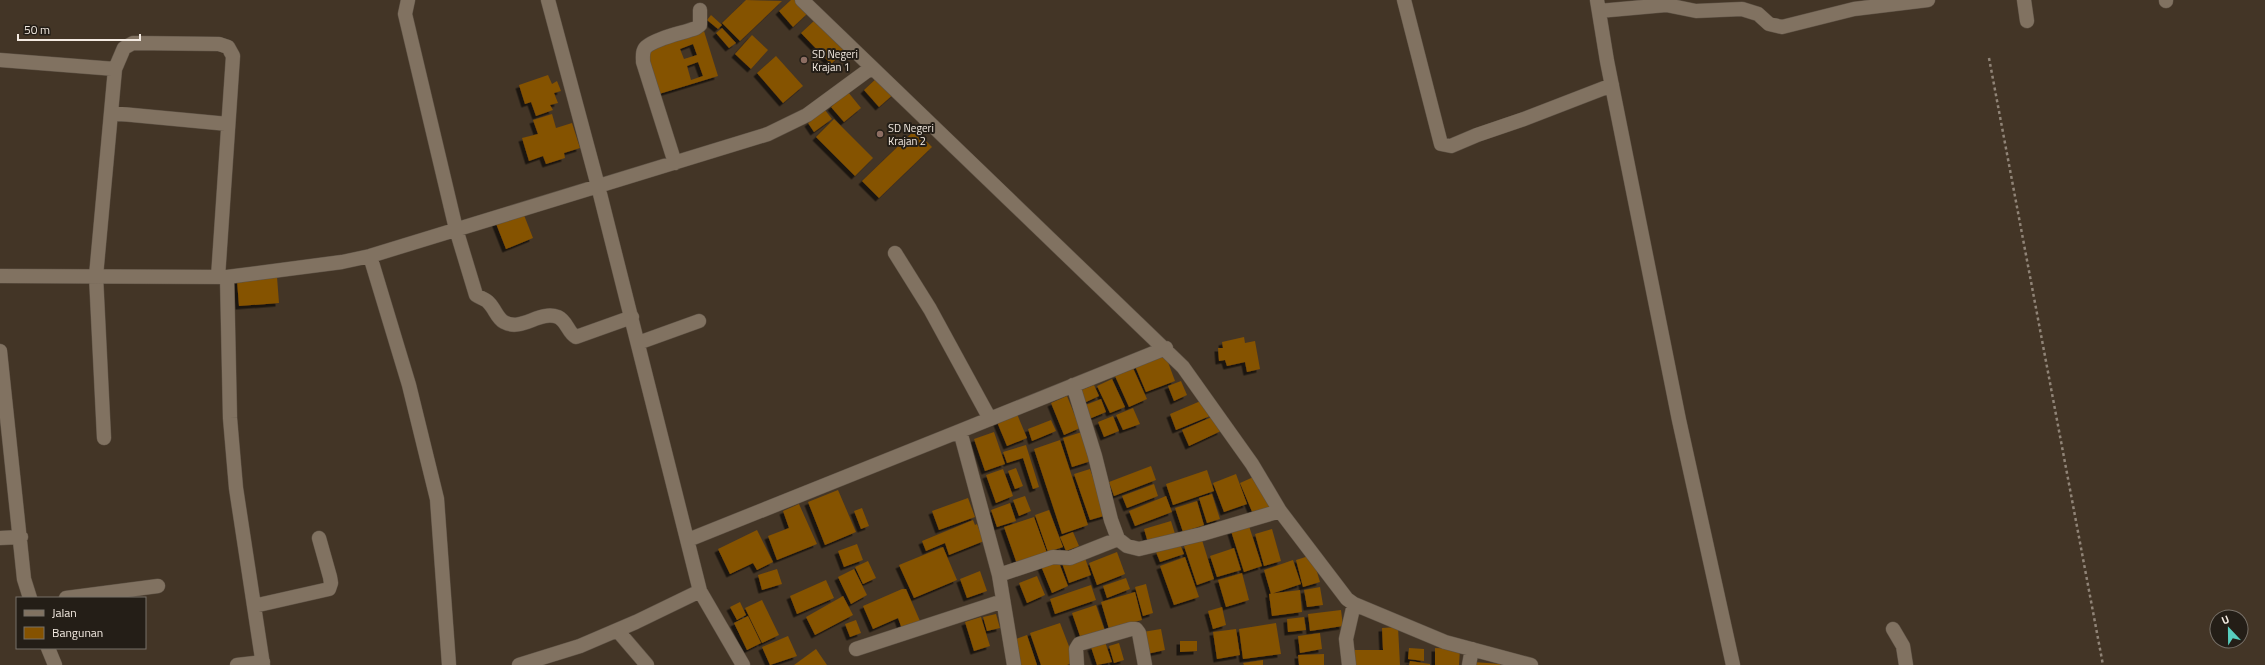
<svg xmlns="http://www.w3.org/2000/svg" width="2265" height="665" font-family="'Titillium Web',sans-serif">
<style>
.building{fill:#855200;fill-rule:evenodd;filter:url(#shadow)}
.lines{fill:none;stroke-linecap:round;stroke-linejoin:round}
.minor-casing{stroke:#5e5245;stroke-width:15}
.path{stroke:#908477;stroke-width:2.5;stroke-dasharray:3 3;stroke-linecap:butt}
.minor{stroke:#817261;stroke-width:14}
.education-dot{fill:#8d6e63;stroke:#241e17;stroke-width:1.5}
.labels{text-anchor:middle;stroke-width:4;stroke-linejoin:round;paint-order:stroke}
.poi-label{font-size:11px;fill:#f4ebe2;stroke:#241e17;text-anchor:start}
</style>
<defs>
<filter id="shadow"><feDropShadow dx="-3.5" dy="3.5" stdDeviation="0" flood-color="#0009"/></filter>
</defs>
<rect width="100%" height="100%" fill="#433526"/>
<path class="building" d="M746 0 782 1 740 41 722 23Z
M791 0H796L808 13 793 27 779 11Z
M711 15 722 25 718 29 707 20Z
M815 20 845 51 831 64 801 33Z
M722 28 736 43 729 48 716 33Z
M704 31 718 76 659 94 645 49ZM693 44 697 55 684 59 680 49ZM698 62 703 76 691 80 687 66Z
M752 35 768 50 751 69 735 54Z
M776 56 803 86 783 103 757 73Z
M548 75 552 84 557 81 561 91 554 93 558 103 550 105 553 110 536 116 531 102 525 104 519 85Z
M879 76 895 93 879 107 864 90Z
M848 92 861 108 844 122 831 107Z
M825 110 832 119 814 132 808 123Z
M552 114 556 128 572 123 580 148 564 153 565 158 546 164 543 156 529 161 522 138 538 134 533 120Z
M834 119 873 158 855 176 816 137Z
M915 130 932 147 879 198 862 181Z
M522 210 533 238 506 249 495 221Z
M277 277 279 303 239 306 237 280Z
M1244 337 1245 343 1255 341 1260 369 1247 372 1245 362 1227 366 1225 360 1219 361 1218 348H1223L1222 342Z
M1165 354 1175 381 1146 392 1135 366Z
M1133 368 1147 399 1129 407 1115 376Z
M1112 379 1125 407 1110 413 1097 386Z
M1181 381 1187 395 1174 401 1168 386Z
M1094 385 1099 396 1084 403 1079 391Z
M1067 396 1080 428 1064 435 1051 403Z
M1101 399 1106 412 1089 419 1083 406Z
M1203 400 1210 416 1176 430 1170 414Z
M1133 408 1140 424 1123 430 1116 415Z
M1017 414 1027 438 1007 446 997 422Z
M1113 416 1119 431 1104 437 1098 422Z
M1214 416 1221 431 1189 446 1182 430Z
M1051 420 1056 431 1032 441 1028 429Z
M994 432 1005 464 985 471 974 439Z
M1082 432 1091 461 1072 467 1063 438Z
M1060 440 1088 525 1062 534 1034 449Z
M1026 445 1039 487 1033 489 1023 458 1007 463 1003 452Z
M1151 466 1156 480 1114 496 1109 482Z
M1016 468 1023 486 1015 489 1008 471Z
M1003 469 1013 496 996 503 986 475Z
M1090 469 1107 515 1090 520 1074 474Z
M1207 470 1214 491 1173 505 1166 484Z
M1236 474 1247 504 1224 512 1213 483Z
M1258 475 1271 506 1253 514 1240 483Z
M1154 484 1158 496 1127 508 1122 496Z
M838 490 856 532 825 545 808 502Z
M1212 494 1220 519 1207 523 1199 498Z
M1025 496 1031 511 1019 516 1013 500Z
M1166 496 1172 512 1135 526 1129 511Z
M968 498 975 517 939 530 932 511Z
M1197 501 1204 525 1183 532 1175 508Z
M1010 503 1016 521 997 527 991 510Z
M799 504 817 544 777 560 768 536 789 528 783 511Z
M862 508 869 526 861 529 854 511Z
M1049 510 1063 547 1048 552 1035 515Z
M1034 517 1047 553 1017 564 1004 527Z
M973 520 975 525 977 524 984 541 949 555 945 543 926 551 922 541Z
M1171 521 1176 537 1149 546 1144 529Z
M1249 526 1262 566 1244 572 1231 531Z
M1272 529 1281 561 1264 566 1255 534Z
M757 530 773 562 757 570 753 563 730 574 718 549Z
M1073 532 1079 546 1066 551 1060 537Z
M1202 540 1214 579 1197 585 1184 546Z
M857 544 863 560 844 567 838 551Z
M1180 544 1184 554 1160 562 1156 552Z
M943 547 957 580 914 598 899 565Z
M1234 548 1241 570 1217 577 1210 556Z
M1117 552 1125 574 1097 585 1089 563Z
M1084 555 1091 575 1069 583 1062 563Z
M1312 555 1320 582 1303 587 1296 560Z
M1185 557 1199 597 1174 605 1160 566Z
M1058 560 1068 586 1052 593 1041 566Z
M1293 560 1301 584 1271 594 1264 570Z
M868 561 876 578 863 584 855 567Z
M777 569 782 584 762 590 758 575Z
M854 569 867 595 851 604 838 577Z
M980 571 987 591 967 598 960 579Z
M1242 573 1249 600 1226 607 1218 580Z
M1037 576 1045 595 1027 603 1019 583Z
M1126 578 1130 589 1107 598 1103 586Z
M826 580 834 598 797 614 790 596Z
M1146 584 1153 613 1143 616 1135 587Z
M1091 585 1096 600 1055 614 1050 599Z
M1320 587 1323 605 1307 607 1304 590Z
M902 589H906L920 621 902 629 898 618 873 629 863 606Z
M1300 590 1302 612 1272 616 1269 594Z
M1135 592 1142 620 1109 629 1101 602Z
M843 596 853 615 815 635 806 617Z
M762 600 779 635 762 643 745 608Z
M740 602 746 615 737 620 730 607Z
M1096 605 1105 631 1081 639 1072 613Z
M1222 607 1226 625 1213 629 1208 611Z
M1341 610 1343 626 1310 631 1308 614Z
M996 614 1000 628 987 631 983 617Z
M748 616 761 643 747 650 734 623Z
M981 617 990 646 974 651 965 622Z
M1304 617 1306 630 1288 632 1287 619Z
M856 620 861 633 850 637 845 624Z
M1060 623 1075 662 1067 665H1041L1030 633Z
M1276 623 1281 654 1243 659 1239 629Z
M1398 627 1400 665H1352V650H1383L1382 628Z
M1161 629 1165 650 1147 654 1143 632Z
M1236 629 1240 655 1217 659 1213 632Z
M1320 633 1322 649 1300 653 1298 636Z
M1027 635 1037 665H1021L1013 640Z
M788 636 797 656 770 665 762 647Z
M1180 641H1197V651L1180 652Z
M1105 642 1112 662 1097 665 1091 647Z
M1119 643 1124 660 1114 663 1109 646Z
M1409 648 1424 649V661L1408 659Z
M1435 648 1460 649 1459 665H1435Z
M816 649 827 665H794Z
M1324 654V665H1299L1298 655Z
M1263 660V665H1244L1243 663Z
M1410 661 1430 664V665H1409Z
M1473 662 1501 664 1500 665H1472Z"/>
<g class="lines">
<defs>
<path id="minor" d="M408 0 405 14 456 229 476 295C480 298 486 299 489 303 495 309 497 318 504 322 522 332 539 310 558 317 567 321 568 333 576 337L632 317
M802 0 1183 367 1252 464 1280 511 1347 599 1354 604 1445 642 1531 665
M1404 0 1441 144 1451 146 1477 135 1524 119 1612 85
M1597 0 1607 61 1679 420 1733 665
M2024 0 2027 21
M2166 0V1
M1599 11 1666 5 1696 11 1742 9 1758 14 1769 24 1782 27 1854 9 1928 0
M0 60 115 69 124 48 133 43 219 44 228 47 233 56 218 277
M111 113 228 124
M675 163 643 62C643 57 642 51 646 47 656 38 683 33 696 28L700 25V10
M895 253 930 309 990 419
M370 256 409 385 437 499 449 665
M0 276 227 277 342 262 370 256 768 134 807 115 871 68
M227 277 230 418 236 488 263 665
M638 343 699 321
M0 351 24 579 30 598
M1073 385 1095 456 1111 520 1118 539 1127 546 1139 549 1202 534 1280 511
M104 438 96 276 115 69
M0 538 21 537
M688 540 960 431
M999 575 1053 557 1070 558 1118 539
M700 591 743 665
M66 598 158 586
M254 606 329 589 331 583 330 577 319 538
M1893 629 1903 646 1906 665
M617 630 647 665
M48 648 55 665
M856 649 1003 601
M237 665 263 662
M519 665 580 646 636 622 700 591 598 186 548 0
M1014 665 999 575 960 431 1166 348
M1077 665 1076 649 1079 644 1131 629H1136L1139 633 1145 665
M1349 665 1346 639 1354 604
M1469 665 1472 649"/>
</defs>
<use href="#minor" class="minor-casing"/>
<path class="path" d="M1989 58 2103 665"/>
<use href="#minor" class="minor"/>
</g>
<g class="education-dot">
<circle cx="804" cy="60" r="4"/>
<circle cx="880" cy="134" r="4"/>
</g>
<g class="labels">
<g class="poi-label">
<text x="812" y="58">SD Negeri<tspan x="812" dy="13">Krajan 1</tspan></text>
<text x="888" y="132">SD Negeri<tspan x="888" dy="13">Krajan 2</tspan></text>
</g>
</g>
<rect x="16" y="597" width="130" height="52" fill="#241e17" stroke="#777068"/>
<rect x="24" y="610" width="20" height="6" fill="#817261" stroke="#777068"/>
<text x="52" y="617" font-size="12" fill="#f4ebe2">Jalan</text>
<rect x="24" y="627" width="20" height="12" fill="#855200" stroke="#777068"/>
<text x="52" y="637" font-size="12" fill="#f4ebe2">Bangunan</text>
<g transform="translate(2229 629) rotate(338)"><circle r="19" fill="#241e17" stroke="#777068"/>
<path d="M0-3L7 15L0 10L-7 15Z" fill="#58cebf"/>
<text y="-6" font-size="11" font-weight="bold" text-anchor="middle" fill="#f4ebe2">U</text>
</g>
<path d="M18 34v6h122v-6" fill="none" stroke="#f4ebe2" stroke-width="2"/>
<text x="24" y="34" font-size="12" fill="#f4ebe2" stroke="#241e17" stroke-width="3" paint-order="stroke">50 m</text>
</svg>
